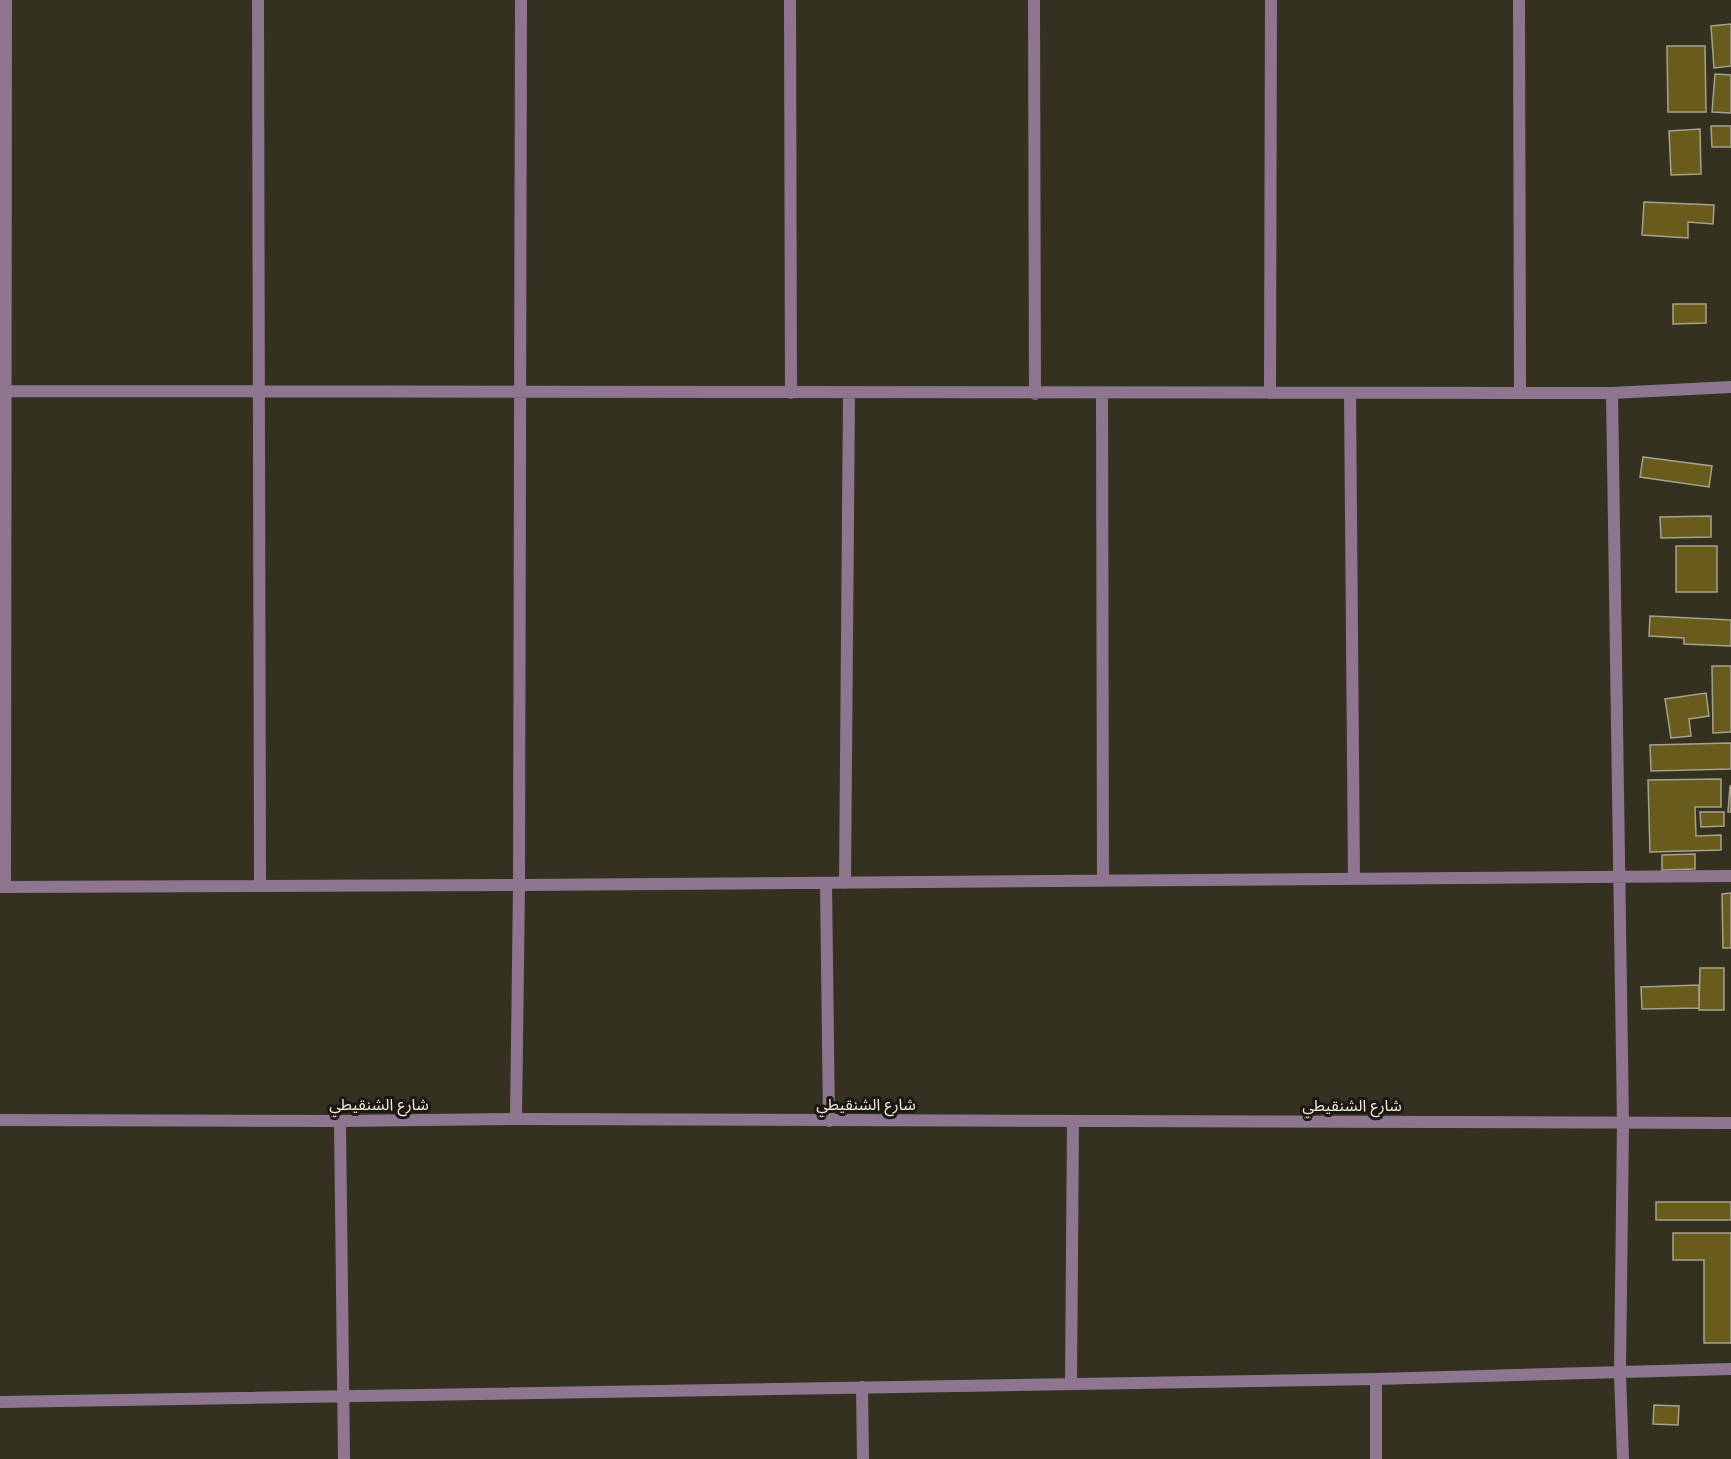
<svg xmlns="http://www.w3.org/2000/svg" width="1731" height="1459" font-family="'Fira Sans','Noto Sans Arabic',sans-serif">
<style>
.building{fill:#685b1b;stroke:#a6a28f;stroke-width:1.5}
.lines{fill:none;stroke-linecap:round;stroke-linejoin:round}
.minor{stroke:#8e7690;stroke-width:12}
.tertiary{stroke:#8e7690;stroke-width:12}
.labels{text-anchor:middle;stroke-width:6;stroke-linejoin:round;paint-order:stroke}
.street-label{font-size:16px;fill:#efede3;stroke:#1a1811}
</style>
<rect width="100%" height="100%" fill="#343120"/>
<path class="building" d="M1731 24V66L1714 68 1711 26Z
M1667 46H1705L1706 112H1668Z
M1715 74 1731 75V113L1712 112Z
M1711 126H1731V147H1712Z
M1700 129 1701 174 1671 175 1669 131Z
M1644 202 1714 205 1713 224 1688 222V238L1642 235Z
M1673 304H1706V323L1673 324Z
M1643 457 1712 466 1709 487 1640 477Z
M1711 516V537L1661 538 1660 517Z
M1676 546H1717V592H1676Z
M1650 616 1731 620V646L1684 644V638L1649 636Z
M1712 666H1731V732L1713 733Z
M1706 693 1709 716 1689 719 1691 736 1671 738 1665 699Z
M1731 743V769L1651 771 1650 745Z
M1721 779V807H1695L1696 836 1721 835V850L1650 852 1648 780Z
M1730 786H1731V812H1728Z
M1700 812H1724V826L1701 827Z
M1695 854V869L1662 870V855Z
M1731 893V948H1723L1722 894Z
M1700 968H1724V1010H1699Z
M1699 985V1008L1642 1009 1641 987Z
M1656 1202H1731V1220H1656Z
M1673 1233H1731V1343H1704V1260H1673Z
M1654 1405 1679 1406 1678 1425 1653 1424Z"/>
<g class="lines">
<path class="minor" d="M258 0 260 886
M790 0 791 393
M1034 0 1035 394
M1519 0 1520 393
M5 391 1612 393 1731 387
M1102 393 1103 881
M1270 393 1271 0
M1350 393 1354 879
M1612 393 1623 1123 1620 1373 1623 1459
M826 883 829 1121
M845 883 849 393
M0 887 519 885 1731 876
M5 887 6 0
M516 1119 519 885 521 0
M340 1121 344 1459
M1376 1379V1459
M1071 1384 1073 1121
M862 1387 863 1459
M0 1402 1376 1379 1731 1369"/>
<path class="tertiary" d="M0 1120 340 1121 516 1119 1731 1123"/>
</g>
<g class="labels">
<g class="street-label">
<text x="379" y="1110">شارع الشنقيطي</text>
<text x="866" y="1110">شارع الشنقيطي</text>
<text x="1352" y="1111">شارع الشنقيطي</text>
</g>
</g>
</svg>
